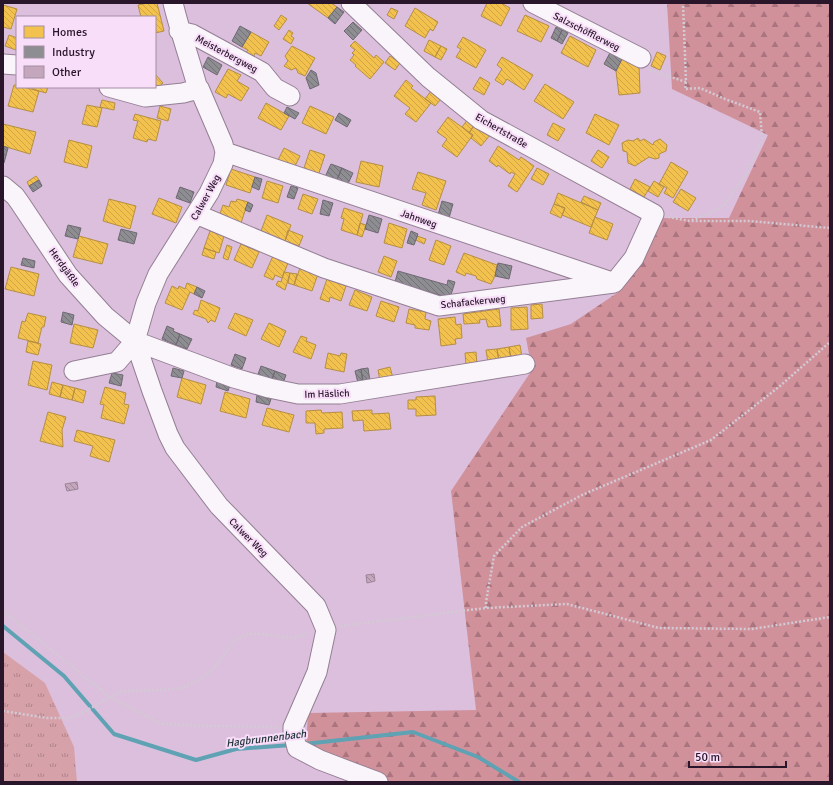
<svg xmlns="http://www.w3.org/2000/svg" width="833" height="785" font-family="Signika,sans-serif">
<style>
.grass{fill:url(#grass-tufts)}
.forest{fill:url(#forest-firs)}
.homes{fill:url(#homes-back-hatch);stroke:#b68e43}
.industry{fill:url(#industry-back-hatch);stroke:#6f6973}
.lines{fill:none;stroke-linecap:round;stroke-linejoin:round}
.stream{stroke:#5ea2b3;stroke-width:4}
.building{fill:url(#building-back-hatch);stroke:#9c8598}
.minor-casing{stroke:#947f95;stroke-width:21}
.path{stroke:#d2cad4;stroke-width:2.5;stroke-dasharray:2 2;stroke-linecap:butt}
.minor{stroke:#faf5fa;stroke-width:19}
.labels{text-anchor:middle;stroke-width:4;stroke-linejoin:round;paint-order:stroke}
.street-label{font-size:10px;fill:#29162a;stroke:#f8def9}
.water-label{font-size:11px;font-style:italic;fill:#1b3235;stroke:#f8def9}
</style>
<defs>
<pattern id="grass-tufts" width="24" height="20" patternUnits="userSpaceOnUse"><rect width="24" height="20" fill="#d7a1aa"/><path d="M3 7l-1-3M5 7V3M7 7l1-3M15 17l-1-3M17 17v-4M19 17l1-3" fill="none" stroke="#ae828b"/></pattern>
<pattern id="forest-firs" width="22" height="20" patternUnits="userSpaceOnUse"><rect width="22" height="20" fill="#d1919b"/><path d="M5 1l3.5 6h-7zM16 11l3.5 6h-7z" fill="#aa757f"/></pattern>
<pattern id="homes-back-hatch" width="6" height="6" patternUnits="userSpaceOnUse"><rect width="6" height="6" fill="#f2c14e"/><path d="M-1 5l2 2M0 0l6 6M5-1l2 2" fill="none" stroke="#d0a544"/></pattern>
<pattern id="industry-back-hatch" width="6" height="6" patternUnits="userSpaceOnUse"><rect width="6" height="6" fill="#8d8d92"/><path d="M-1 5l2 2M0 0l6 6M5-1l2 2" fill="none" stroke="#737277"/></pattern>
<pattern id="building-back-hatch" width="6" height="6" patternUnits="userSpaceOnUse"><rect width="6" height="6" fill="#c4a7bd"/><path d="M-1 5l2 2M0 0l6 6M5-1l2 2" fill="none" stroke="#9f879a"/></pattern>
</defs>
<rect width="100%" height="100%" fill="#dbbfdc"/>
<path class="grass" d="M3 652 45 683 74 747 77 782H3Z"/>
<path class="forest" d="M667 3H830V782H385L306 748 308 713 476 710 451 491 532 370 526 338 571 324 620 291 663 218H729L768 135 672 89Z"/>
<path class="homes" d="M148 3H157L164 31 155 33V17H141L138 5Z
M307 3H331L337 7 328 18Z
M487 3H501L510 8 501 26 481 16Z
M3 5 17 9 11 29 3 27Z
M391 8 398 11 394 19 387 15Z
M415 8 438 22 433 31 430 29 425 38 405 26Z
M281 15 287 19 279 30 274 26Z
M525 15 549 26 541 42 517 31Z
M289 30 293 33 291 36 294 38 291 44 283 39Z
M251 32 269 42 261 56 255 53 253 58 245 54 248 50 242 47Z
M9 35 17 38 16 50 5 46Z
M570 36 596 50 588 67 561 53Z
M463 37 486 50 476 68 456 57 461 49 457 47Z
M429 40 441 46 435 57 424 51Z
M355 41 374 58 376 55 384 62 370 79 355 66 356 65 350 60 354 55 352 53 355 50 350 46Z
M292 46 315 58 305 76 298 73 296 68 291 70 284 66 288 61 285 56Z
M441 46 447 49 441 60 435 57Z
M657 52 666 56 660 70 651 66Z
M624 55 639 64 640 93 619 95 616 71Z
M390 56 400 63 395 70 385 63Z
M502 57 533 75 524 90 507 79 503 85 495 80 502 69 497 65Z
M228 69 241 75 237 81 249 88 241 101 228 94 226 98 215 92Z
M155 74 163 83 155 90Z
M480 77 490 83 484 95 473 89Z
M406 80 413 86 411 88 431 103 416 122 405 114 410 108 394 96Z
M545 84 574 102 563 119 534 101Z
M14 85H17V87H23L39 91 33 112 8 106Z
M33 87H48L46 93 32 89Z
M431 91 441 99 435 106 425 99Z
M102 100 115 103 114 110 100 107Z
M266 103 289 116 281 130 258 118Z
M87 105 102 108 97 127 82 124Z
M160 106 171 109 168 121 157 118Z
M310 106 334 117 326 134 302 123Z
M135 114 161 121 156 141 148 139 147 142 133 138 138 121 133 120Z
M595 114 619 125 609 145 586 133Z
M448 117 473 135 457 157 442 146 447 139 437 132Z
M468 119 475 124 469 133 462 127Z
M553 123 565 129 558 141 547 135Z
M3 124 36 132 30 154 3 146Z
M475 124 490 135 481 146 471 138 473 135 469 133Z
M638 138 640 141 644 139 653 145 654 142 660 139 667 145 666 151 659 154V158L655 159 649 157 635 166 628 163 627 152 623 151 622 143 628 140 633 141Z
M69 140 92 146 87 168 64 162Z
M498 146 519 160 521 157 534 166 517 192 508 186 515 174 511 172 510 174 498 165 497 167 489 161Z
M284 148 300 156 294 168 278 160Z
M310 150 325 155 318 176 303 171Z
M598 150 609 157 602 168 591 161Z
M361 161 383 166 379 187 356 182Z
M671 162 688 172 673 198 664 193 667 188 659 184Z
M537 168 549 174 543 185 531 179Z
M231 169 255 177 250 193 226 185Z
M418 172 446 181 436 210 422 205 426 193 412 189Z
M36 176 39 180 29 186 27 182Z
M635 179 650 187 644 197 630 189Z
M267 181 283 186 278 203 262 198Z
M654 181 664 187 658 197 648 191Z
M681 189 696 198 688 211 673 202Z
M558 193 598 210 591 227 562 215 565 208 554 204Z
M303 194 318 199 312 214 298 209Z
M584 196 601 203 598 210 581 202Z
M159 198 182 207 176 223 152 214Z
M109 199 136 206 130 229 103 221Z
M237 199 248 202 241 223 219 216 223 205 229 207 231 201 236 202Z
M554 204 565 208 561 218 550 213Z
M344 208 363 214 357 235 341 230 344 219 341 218Z
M267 215 291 225 285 241 261 231Z
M595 217 613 224 607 240 589 233Z
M360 223 366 225 362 237 357 235Z
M389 223 407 229 402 248 384 243Z
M288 230 303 236 299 246 285 241Z
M210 231 224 236 219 253 204 248Z
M79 236 108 244 102 264 73 257Z
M417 236 426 239 424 244 416 240Z
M436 240 451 246 444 265 429 260Z
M241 244 259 252 252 268 234 260Z
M227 245 232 247 228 260 223 258Z
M204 248 216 252 214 259 202 255Z
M464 253 497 265 495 276 491 284 477 279 476 276 466 273 465 276 456 272Z
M273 256 288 263 282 278 275 275 273 280 264 276Z
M384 256 397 261 391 277 378 272Z
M11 267 39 274 34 296 5 289Z
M300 268 318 274 312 291 294 285Z
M284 272 290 273 285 290 276 285 278 281 281 282Z
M290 273 297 274 294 285 288 283Z
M327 279 346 286 341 301 330 297 329 302 320 299Z
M187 283 197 287 194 294 190 292 182 310 165 303 172 286 178 289 179 286 185 289Z
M355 290 372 297 367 311 349 305Z
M201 300 220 308 215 322 211 320 208 323 206 319 193 314 195 310 198 311Z
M381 301 399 307 394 322 376 316Z
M542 304 543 318 531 319V305Z
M527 307 528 329 511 330V308Z
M409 309 426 312 425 319 431 321 429 330 415 328V325L406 323Z
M499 309 501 326 488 327 486 319 479 320 480 323 464 324 463 314Z
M28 313 46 317 44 327H42L38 343 18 338 22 321 25 322Z
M235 313 253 320 246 336 228 328Z
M455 317 456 325 461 324 462 338 455 339 456 344 441 346 438 319Z
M269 323 286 331 279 347 261 339Z
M74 324 98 330 93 348 70 343Z
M301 336 307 338 306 341 316 345 311 359 293 352Z
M28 341 41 344 38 355 26 352Z
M520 345 522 357 511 359 509 347Z
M509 347 511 359 499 361 497 349Z
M497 349 499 361 488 363 486 350Z
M476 352 477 365H466L465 353Z
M328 353 340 356 341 353 347 354 344 372 325 368Z
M33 361 52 365 47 390 28 385Z
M390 367 393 378 380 381 378 370Z
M182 378 206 385 201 404 177 397Z
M52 382 63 385 60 397 49 394Z
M63 385 75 388 72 400 60 397Z
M105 387 126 393 124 404 129 405 124 424 101 418 104 405 100 404Z
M75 388 86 391 83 403 72 400Z
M225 392 250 399 246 418 220 411Z
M435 396 436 415 416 416V409H408V400H416V397Z
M267 408 294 415 289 432 262 425Z
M321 410 322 413 342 412 343 428 324 429V433L316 434 315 423H306V411Z
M372 410V414L389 413 391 429 364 431 363 420 353 421 352 411Z
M48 412 66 417 62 430 63 447 40 441Z
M77 430 115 440 109 462 90 456 93 446 74 441Z"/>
<path class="industry" d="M337 7 344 12 335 24 328 18Z
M353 22 362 30 353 40 344 31Z
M240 26 251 32 242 47 232 41Z
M556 27 562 30 557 41 551 38Z
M562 30 568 33 562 44 557 41Z
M612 49 624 55 616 71 604 64Z
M208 57 222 65 217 75 203 67Z
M311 70 316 73 319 85 310 89 306 78Z
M287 107 299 113 295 119 284 113Z
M339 113 351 120 347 127 335 120Z
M3 146 8 148 4 163H3Z
M331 164 342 168 336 182 325 177Z
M342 168 353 173 347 186 336 182Z
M255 177 262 179 259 190 252 187Z
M39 180 42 186 33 192 29 186Z
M291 186 298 188 294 199 287 197Z
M180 187 194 192 190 203 176 198Z
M323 200 333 203 329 216 320 214Z
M442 201 453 204 449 218 438 215Z
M248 202 253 205 250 212 245 210Z
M369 215 382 219 378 233 365 229Z
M68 225 81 228 78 239 65 236Z
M121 229 137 233 134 244 118 240Z
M411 231 418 234 414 245 407 243Z
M23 258 35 261 34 268 21 265Z
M498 263 512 266 509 279 495 276Z
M398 271 447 285 448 280 455 282 450 298 395 282Z
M197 287 205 291 202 298 194 294Z
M63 312 74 315 72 325 61 322Z
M167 326 174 329 173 331 180 334 176 345 162 339Z
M180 334 192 339 187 349 176 345Z
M235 354 246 358 242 369 231 365Z
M261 366 275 371 271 382 257 377Z
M173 368 184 371 182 378 171 376Z
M368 368 370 381 363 382 361 369Z
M361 369 363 382 358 383 355 371Z
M275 371 286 375 282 386 271 382Z
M112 373 123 375 121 386 109 383Z
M217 381 230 385 228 391 216 387Z
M257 395 271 399 269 405 256 402Z"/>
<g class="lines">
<path class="stream" d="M3 626 64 676 114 734 196 760 236 749 291 745
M304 744 413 732 478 757 519 782"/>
</g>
<path class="building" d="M77 482 78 489 67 491 65 484Z
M374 574 375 581 367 583 366 575Z"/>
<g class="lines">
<defs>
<path id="minor" d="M533 3 641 58
M179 31 192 34 262 72 275 88 290 96
M3 64 17 65
M109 87 145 97 183 93 198 89
M225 152 609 281
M3 186 15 196 20 203 68 275 105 316 135 341 234 378 269 388 298 394H340L525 364
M196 214 324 268 439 306 614 283 634 258 654 214 481 120 428 77 351 3
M135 341 152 391 168 434 175 448 219 506 316 606 326 630 317 672 293 727V732L297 748 320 760 378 782
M74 371 117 362 135 341 146 303 158 274 209 193 223 164 225 152 223 144 199 88 198 89C190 60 180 32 173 3"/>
</defs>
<use href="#minor" class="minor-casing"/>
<path class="path" d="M650 70 686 82 683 3
M686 82 685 89 700 88 725 99 760 112 762 138 748 171 725 204 712 212 690 221
M668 217 690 221H749L830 228
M486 608V602L494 556 522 527 582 495 711 440 780 386 830 342
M3 611 110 697 162 724 207 726 279 727
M340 626 486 608 567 604 659 628 752 629 830 617
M3 711 47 718H69L84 712 121 691 161 690 181 688 198 681 213 669 235 640 247 634H262L292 638 310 633"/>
<use href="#minor" class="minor"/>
</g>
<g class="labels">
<g class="street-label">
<text transform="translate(587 31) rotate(27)" y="4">Salzschöfflerweg</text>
<text transform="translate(227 53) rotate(28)" y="4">Meisterbergweg</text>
<text transform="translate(502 130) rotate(30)" y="4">Eichertstraße</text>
<text transform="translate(205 197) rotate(-61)" y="4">Calwer Weg</text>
<text transform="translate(419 218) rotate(19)" y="4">Jahnweg</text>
<text transform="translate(65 267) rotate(54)" y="4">Herdgäßle</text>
<text transform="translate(473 301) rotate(-6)" y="4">Schafackerweg</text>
<text transform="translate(327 393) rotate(-2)" y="4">Im Häslich</text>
<text transform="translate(249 537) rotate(45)" y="4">Calwer Weg</text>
</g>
<g class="water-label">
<text transform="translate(266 738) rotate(-7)" y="4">Hagbrunnenbach</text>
</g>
</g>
<rect width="833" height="785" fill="none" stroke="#29162a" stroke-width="8"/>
<rect x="16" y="16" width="140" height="72" fill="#f8def9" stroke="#a58ea6"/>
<rect x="24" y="26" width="20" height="12" fill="#f2c14e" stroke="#a58ea6"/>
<text x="52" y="36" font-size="12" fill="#29162a">Homes</text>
<rect x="24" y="46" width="20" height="12" fill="#8d8d92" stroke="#a58ea6"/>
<text x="52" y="56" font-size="12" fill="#29162a">Industry</text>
<rect x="24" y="66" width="20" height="12" fill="#c4a7bd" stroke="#a58ea6"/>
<text x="52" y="76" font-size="12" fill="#29162a">Other</text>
<path d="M689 761v6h97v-6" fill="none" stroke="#29162a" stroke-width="2"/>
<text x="695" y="761" font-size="12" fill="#29162a" stroke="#f8def9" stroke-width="3" paint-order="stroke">50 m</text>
</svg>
